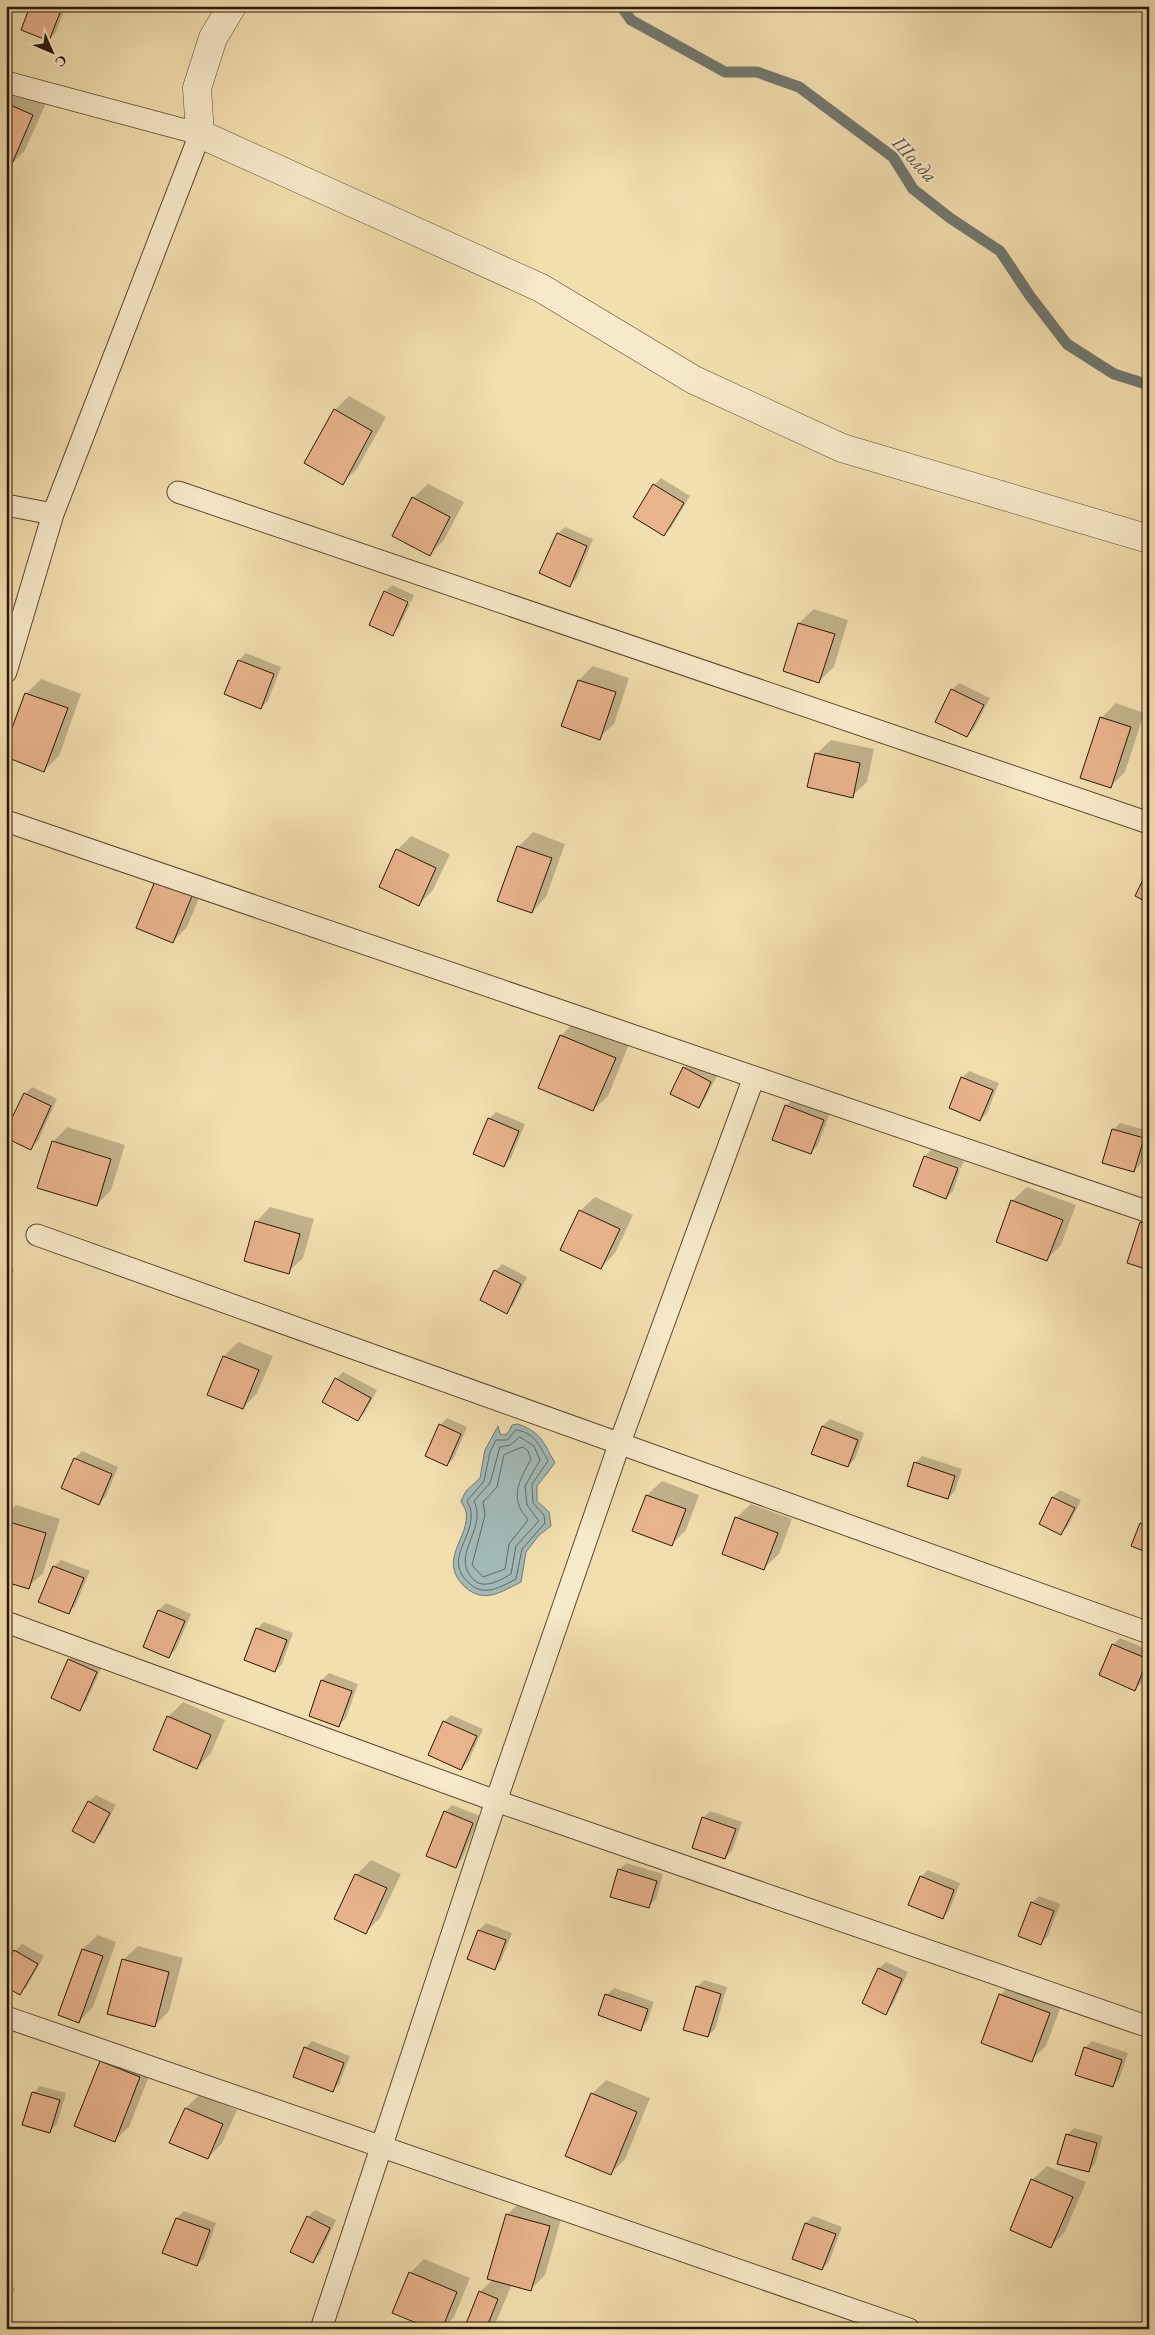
<svg xmlns="http://www.w3.org/2000/svg" width="1155" height="2335" font-family="'EB Garamond',serif">
<style>
.water{fill:#a1b9b7;stroke:#717870}
.shadow{fill:#0003}
.lines{fill:none;stroke-linecap:round;stroke-linejoin:round}
.shore{stroke:#66685e;stroke-width:1}
.stream{stroke:#717870;stroke-width:11}
.building{fill:#e9b38b;stroke:#2a1606}
.service-casing{stroke:#5c4830;stroke-width:23}
.minor-casing{stroke:#5c4830;stroke-width:29}
.service{stroke:#f7eaca;stroke-width:21}
.minor{stroke:#f7eaca;stroke-width:28}
.labels{text-anchor:middle;stroke-width:4.5;stroke-linejoin:round;paint-order:stroke}
.water-label{font-size:20px;font-style:italic;fill:#544f44;stroke:#f7eaca}
</style>
<rect width="100%" height="100%" fill="#f2dfae"/>
<filter id="stains"><feTurbulence type="fractalNoise" baseFrequency=".004" numOctaves="4"/><feColorMatrix values="0 0 0 0 .2 0 0 0 0 .09 0 0 0 0 .02 0 0 0 .5 -.17"/></filter>
<radialGradient id="worn" r=".72"><stop offset=".6" stop-color="#630" stop-opacity="0"/><stop offset="1" stop-color="#630" stop-opacity=".3"/></radialGradient>
<path class="water" d="M518 1424C542 1433 543 1442 555 1463L537 1486V1501L549 1512 551 1526 539 1535 526 1552 521 1582C501 1592 484 1604 465 1587 436 1560 471 1537 466 1511 465 1508 462 1504 461 1501L466 1491 480 1478 485 1450 498 1426 500 1434 504 1435 508 1433 512 1425Z"/>
<path class="shadow" d="M32 6H66L56 32 49 39Z
M6 91 47 101 25 150 11 165 6 163Z
M349 396 386 417 357 469 342 483 335 410Z
M661 478 690 496 671 528 664 535 654 485Z
M428 484 464 502 444 540 430 554 413 498Z
M565 527 593 539 577 578 570 585 558 534Z
M392 585 414 595 411 602 386 591V594L410 604 399 627 392 634 385 592Z
M814 609 848 620 834 667 819 681 799 623Z
M246 653 281 667 268 701 261 708 226 694 239 660Z
M593 666 629 678 614 724 599 738 579 680Z
M41 679 81 694 59 756 44 770 26 694Z
M959 683 990 698 974 729 967 736 952 690Z
M1116 703 1144 713 1125 772 1110 787 1101 718Z
M831 740 874 749 867 782 852 796 816 754Z
M533 832 565 844 546 897 532 912 518 847Z
M411 836 450 854 433 890 419 904 397 850Z
M156 881H206L187 927 173 941Z
M575 1021 629 1044 608 1096 593 1110 561 1036Z
M691 1061 718 1074 705 1099 698 1106 684 1068Z
M969 1071 999 1083 987 1113 980 1120 962 1078Z
M32 1087 57 1099 38 1141 31 1148 25 1094Z
M793 1099 830 1113 818 1145 811 1152 786 1106Z
M496 1112 525 1124 511 1158 504 1165 489 1119Z
M1120 1123 1149 1131 1141 1164 1134 1171 1113 1130Z
M67 1127 125 1145 111 1190 96 1205 53 1142Z
M932 1149 964 1161 961 1168 927 1156V1158L960 1170 953 1191 946 1198 925 1156Z
M1027 1187 1076 1205 1061 1245 1047 1259 1012 1201Z
M595 1197 633 1215 615 1253 601 1268 580 1211Z
M270 1207 314 1219 303 1258 288 1272 256 1222Z
M1148 1216H1149V1269L1141 1223Z
M502 1264 527 1277 513 1305 506 1312 495 1271Z
M6 1266 14 1270 6 1286Z
M238 1342 273 1356 257 1393 243 1408 209 1394 224 1356Z
M343 1372 377 1390 365 1412 358 1419 336 1379Z
M447 1418 467 1427 454 1458 447 1465 440 1425Z
M830 1419 864 1433 855 1459 848 1466 823 1426Z
M82 1451 118 1467 106 1496 99 1503 62 1488 75 1458Z
M922 1456 962 1469 955 1491 948 1498 915 1463Z
M662 1481 699 1495 686 1530 671 1545 634 1530 647 1495Z
M1060 1490 1081 1500 1068 1526 1061 1533 1041 1523 1053 1497Z
M751 1504 792 1519 779 1554 764 1568 736 1518Z
M16 1505 60 1519 43 1573 28 1587 6 1580V1515Z
M1148 1517H1149V1551L1141 1524Z
M61 1560 90 1571 75 1606 68 1613 54 1567Z
M166 1603 191 1614 176 1649 169 1656 159 1610Z
M264 1622 293 1633 282 1664 275 1671 257 1629Z
M1120 1638 1149 1650V1666L1142 1682 1135 1689 1113 1645Z
M76 1653 103 1665 86 1702 79 1709 69 1660Z
M329 1673 358 1684 346 1718 339 1725 310 1715 322 1680Z
M183 1702 225 1720 211 1753 197 1768 154 1749 169 1716Z
M451 1715 483 1729 468 1762 461 1769 444 1722Z
M96 1795 116 1805 101 1834 94 1841 89 1802Z
M452 1805 480 1816 462 1859 455 1866 445 1812Z
M710 1811 742 1822 732 1851 725 1858 703 1818Z
M371 1860 401 1874 380 1918 366 1932 356 1875Z
M626 1863 663 1874 656 1899 649 1906 619 1870Z
M928 1870 960 1883 949 1911 942 1918 921 1877Z
M1039 1896 1060 1904 1048 1936 1041 1943 1032 1903Z
M486 1923 512 1933 501 1961 494 1968 479 1930Z
M98 1935 116 1942 93 2007 78 2022 60 2015 83 1949Z
M22 1944 44 1956 27 1986 20 1993 15 1951Z
M138 1946 183 1958 169 2011 154 2026 123 1960Z
M886 1962 908 1972 892 2006 885 2013 864 2003 879 1969Z
M704 1980 727 1987 715 2029 708 2036 697 1987Z
M1015 1981 1064 1998 1046 2046 1031 2060 1000 1995Z
M614 1988 654 2002 647 2022 640 2029 607 1995Z
M312 2041 350 2056 339 2084 332 2091 305 2048Z
M1092 2041 1128 2053 1119 2079 1112 2086 1085 2048Z
M115 2048 154 2063 129 2127 114 2141 101 2062Z
M606 2080 650 2098 625 2159 610 2174 592 2094Z
M40 2086 66 2093 57 2124 50 2131 33 2093Z
M200 2094 237 2110 222 2143 208 2158 186 2108Z
M1074 2128 1103 2136 1095 2164 1088 2171 1067 2135Z
M1047 2166 1086 2182 1065 2232 1051 2246 1032 2180Z
M522 2200 563 2212 545 2275 530 2290 512 2284 495 2324 506 2329H465L480 2292 493 2279 507 2215Z
M315 2210 336 2220 320 2254 313 2261 308 2217Z
M184 2211 216 2223 204 2258 197 2265 164 2252 177 2218Z
M813 2216 842 2227 829 2262 822 2269 793 2258 806 2223Z
M424 2259 470 2278 454 2317 442 2329H434L410 2273Z
M6 2285 15 2288 6 2311Z"/>
<g class="lines">
<path class="shore" d="M516 1430C534 1432 540 1446 548 1461L532 1484 533 1503 544 1515 545 1523 522 1549 516 1579C501 1587 484 1597 470 1584 442 1560 474 1539 471 1512 471 1508 468 1504 467 1501L484 1481 490 1452 496 1440H507Z
M520 1437 534 1446 540 1460 525 1486 527 1505 539 1521 516 1546 511 1574C501 1580 485 1589 475 1581 451 1559 479 1537 477 1512 477 1508 475 1504 474 1501L490 1483 500 1447 510 1445Z
M523 1447 528 1451 531 1459C523 1475 511 1491 521 1510 523 1514 526 1516 528 1520L509 1544 505 1569 483 1577 472 1565 485 1515 483 1502 497 1487 504 1455Z"/>
<path class="stream" d="M621 6 631 20 725 72H757L799 87 893 157 913 189 950 218 1000 251 1030 296 1067 344 1114 374 1149 385"/>
</g>
<path class="building" d="M30 6H52L61 10 49 41 21 30Z
M6 103 33 115 11 166 6 164Z
M334 409 372 431 343 485 304 463Z
M653 484 684 503 664 536 633 517Z
M412 497 450 517 430 556 392 536Z
M557 533 587 546 570 587 539 573Z
M384 591 408 602 393 636 369 625Z
M798 623 835 634 819 683 783 671Z
M238 660 274 674 261 709 224 694Z
M578 680 616 692 600 740 561 726Z
M951 689 984 705 967 737 935 722Z
M25 693 68 708 44 772 6 757V744Z
M1100 717 1131 727 1111 788 1080 778Z
M815 753 860 763 853 798 807 787Z
M517 846 552 858 532 913 497 901Z
M396 849 436 868 419 906 379 887Z
M1149 867V903L1135 896Z
M155 881 192 896 173 943 136 928Z
M560 1035 616 1058 593 1111 538 1088Z
M683 1067 711 1082 699 1108 670 1094Z
M961 1077 993 1090 980 1121 949 1108Z
M24 1093 51 1106 31 1150 6 1138V1130Z
M785 1105 824 1120 811 1154 772 1140Z
M488 1118 519 1131 504 1167 473 1154Z
M1112 1129 1144 1138 1134 1172 1102 1163Z
M52 1141 111 1159 97 1206 37 1188Z
M924 1156 958 1168 946 1199 913 1186Z
M1011 1200 1063 1220 1047 1261 996 1242Z
M579 1210 620 1229 601 1269 560 1250Z
M255 1221 300 1234 289 1274 244 1261Z
M1140 1222 1149 1225V1270L1127 1263Z
M494 1270 521 1284 507 1314 480 1300Z
M223 1356 259 1370 243 1409 207 1395Z
M335 1378 371 1398 358 1421 322 1402Z
M439 1424 461 1434 447 1466 425 1456Z
M822 1426 858 1440 848 1467 811 1454Z
M74 1458 112 1474 99 1505 61 1488Z
M914 1462 955 1476 948 1499 907 1486Z
M646 1495 686 1509 672 1546 632 1531Z
M1052 1497 1075 1508 1061 1535 1039 1524Z
M735 1517 778 1533 764 1570 722 1554Z
M6 1521 46 1533 29 1589 6 1582Z
M1140 1523 1149 1527V1553L1131 1546Z
M53 1566 84 1578 69 1614 38 1602Z
M158 1610 185 1621 169 1658 143 1647Z
M256 1628 287 1640 275 1672 244 1660Z
M1112 1644 1148 1659 1135 1691 1099 1675Z
M68 1659 97 1672 80 1711 51 1698Z
M321 1680 352 1691 339 1727 309 1716Z
M167 1716 211 1735 197 1769 153 1750Z
M443 1721 477 1736 461 1770 428 1755Z
M88 1801 110 1813 94 1843 72 1831Z
M444 1811 473 1823 456 1868 426 1856Z
M702 1817 736 1829 725 1859 692 1848Z
M618 1869 657 1881 649 1908 610 1897Z
M355 1874 387 1888 366 1934 334 1919Z
M920 1876 954 1890 943 1919 908 1905Z
M1031 1902 1054 1911 1041 1945 1018 1936Z
M478 1930 506 1940 495 1970 467 1959Z
M82 1949 103 1956 79 2023 58 2015Z
M14 1950 38 1964 20 1995 6 1987V1964Z
M122 1959 169 1972 155 2027 107 2014Z
M878 1968 902 1979 886 2015 862 2003Z
M696 1986 721 1994 708 2037 683 2030Z
M605 1994 648 2009 641 2031 598 2015Z
M999 1994 1050 2013 1032 2062 981 2043Z
M304 2047 344 2063 333 2092 293 2077Z
M1084 2047 1122 2060 1113 2087 1075 2075Z
M100 2061 140 2077 115 2142 74 2126Z
M32 2092 60 2100 50 2133 22 2125Z
M591 2093 637 2112 611 2175 565 2156Z
M185 2108 223 2124 208 2159 169 2143Z
M1066 2134 1097 2143 1089 2172 1057 2164Z
M1031 2179 1073 2197 1051 2248 1010 2230Z
M506 2214 550 2226 531 2291 487 2279Z
M307 2216 330 2228 313 2263 290 2252Z
M176 2218 210 2230 197 2266 162 2253Z
M805 2223 836 2234 822 2270 792 2259Z
M409 2272 457 2292 442 2329H431L392 2313Z
M479 2291 498 2299 486 2329H464Z"/>
<g class="lines">
<defs>
<path id="service" d="M6 82 200 134 53 514 6 672
M178 492 1149 823
M6 505 53 514
M6 821 1149 1212
M37 1235 1149 1633
M6 1622 496 1801 1149 2027
M6 2017 909 2329
M321 2329 496 1801 619 1445 754 1077"/>
<path id="minor" d="M232 6 213 38 197 88 200 134 541 288 694 380 842 448 1149 539"/>
</defs>
<use href="#service" class="service-casing"/>
<use href="#minor" class="minor-casing"/>
<use href="#service" class="service"/>
<use href="#minor" class="minor"/>
</g>
<g class="labels">
<g class="water-label">
<text transform="translate(915 159) rotate(47)" y="7">Шолда</text>
</g>
</g>
<rect width="1155" height="2335" fill="none" stroke="#f2dfae" stroke-width="25"/>
<rect x="8" y="8" width="1140" height="2320" fill="none" stroke="#2a1606" stroke-width="2.5"/>
<rect x="12" y="12" width="1130" height="2310" fill="none" stroke="#2a1606"/>
<g transform="translate(52 52) rotate(135)" stroke="#f7eaca" stroke-width="4" paint-order="stroke">
<path d="M0-4L9 19L0 12L-9 19Z" fill="#2a1606"/>
<text y="-8" font-size="14" font-weight="bold" text-anchor="middle" fill="#2a1606">С</text>
</g>
<rect width="100%" height="100%" filter="url(#stains)"/>
<rect width="100%" height="100%" fill="url(#worn)"/>
</svg>
